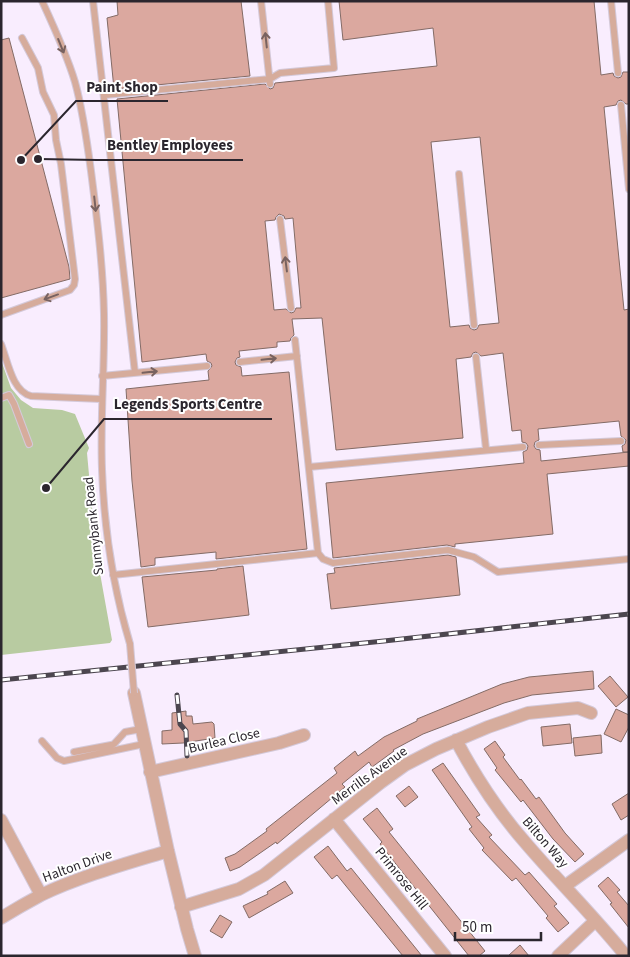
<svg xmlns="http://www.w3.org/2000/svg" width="630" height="957" font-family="'Source Sans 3',sans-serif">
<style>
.green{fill:#b8cba1}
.building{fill:#dba89f;stroke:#836b66;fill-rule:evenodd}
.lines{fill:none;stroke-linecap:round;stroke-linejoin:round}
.service-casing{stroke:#d4c9d9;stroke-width:8}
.minor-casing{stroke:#d4c9d9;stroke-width:14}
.service{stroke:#d6ac9c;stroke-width:6}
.minor{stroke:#d6ac9c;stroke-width:12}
.rail-casing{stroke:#4c464f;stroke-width:5}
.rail{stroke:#fff;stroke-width:3;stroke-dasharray:9;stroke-linecap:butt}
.service-bridge-casing{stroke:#d4c9d9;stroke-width:8;stroke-linecap:butt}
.service-bridge{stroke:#d6ac9c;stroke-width:6}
.oneway{stroke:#786260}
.labels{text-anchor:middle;stroke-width:4;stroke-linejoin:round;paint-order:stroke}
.street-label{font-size:14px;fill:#2b262e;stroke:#fff}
.leader{fill:none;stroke:#2b262e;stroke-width:2}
.callout-dot{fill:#2b262e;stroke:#fff;stroke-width:2}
.callout-label{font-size:15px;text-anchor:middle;font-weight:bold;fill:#2b262e;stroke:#fff;stroke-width:4;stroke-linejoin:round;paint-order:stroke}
</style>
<rect width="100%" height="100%" fill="#f9edfe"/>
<path class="green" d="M1 360 11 388 21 400 33 408 62 410 75 414 89 448 87 453 96 551 112 640 110 643 1 655Z"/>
<path class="building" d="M117 1H241L250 76 114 89 107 18 118 15Z
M339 1H594L601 75 613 73 614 76 618 78 621 77 623 72H629V104H626L621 100 618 101 616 105 604 107 624 310 629 309V452H623L622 446 625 444 626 440 621 436 619 421 538 429 539 440 535 442 534 446 536 449 540 450 541 461 629 452V466L547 474 553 534 455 544V547L447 545 333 558 326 483 524 463 523 452 527 450 528 446 526 443 522 442 521 430 512 431 503 353 481 356 476 352 473 353 471 357 456 359 463 438 336 450 322 318 292 319 294 335 291 338 290 341 277 342V347L239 351 240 357 237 358 235 362 236 365 241 367 242 376 289 372 307 549 216 559V552L155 558V565L141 567 132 481 126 389 209 380 208 371 212 366 211 363 207 361 206 354 142 362 117 99 265 84 270 89 273 88 275 83 437 66 433 28 343 40ZM480 137 499 323 479 325 477 329 474 330 470 328 469 325 450 327 431 142ZM279 214 284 216 285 219 293 218 301 308H296L294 312 291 313 286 309 274 310 265 221 275 220 276 217Z
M9 38 69 267 70 279 1 298V40Z
M448 555 456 557 460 595 331 609 327 574 335 573 334 568Z
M243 566 249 615 148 627 142 577 217 570V569Z
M593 671 594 689 532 695 504 703 423 734 393 750 394 751 372 767 369 762 342 784 345 787 277 844 276 842 240 867 230 871 225 858 235 854 267 831 266 829 337 773 334 768 355 751 358 756 384 737 417 721V719L502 684 529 677Z
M610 676 628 697 616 707 598 686Z
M616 709 629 715V727L621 742 604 734Z
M186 711V716H192L193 724 212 722 214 724 215 738 183 743 162 744V731L172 730V713Z
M570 724 572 743 543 746 541 727Z
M601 735 602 753 575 756 573 738Z
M495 741 505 755 503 757 520 780 521 779 536 799 539 797 565 833 584 854 575 862 553 839 523 800 521 802 495 770 497 768 484 749Z
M443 763 480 815 476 817 492 835 489 837 525 875 529 872 557 904 554 906 569 923 558 932 546 918 548 916 516 878 512 881 482 850 484 848 469 829 472 827 432 770Z
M409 786 418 797 405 807 396 796Z
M629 793V815L621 820 612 804Z
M377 808 393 829 389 832 485 951 479 956H469L380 844 382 842 363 819Z
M328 846 347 871 351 868 422 956H403L337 875 332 879 314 857Z
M608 877 620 890 617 892 629 906V928L610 904 612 903 598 886Z
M285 881 293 893 249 918 243 906 268 894 267 892Z
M220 915 232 922 222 938 210 931Z
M520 945 529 956H508Z"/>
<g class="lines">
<defs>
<path id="service" d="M42 1C54 27 67 55 75 82 83 111 87 141 91 171 97 218 103 266 104 314 105 365 100 417 102 469 104 528 113 587 130 644
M93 1 135 373
M261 1 270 84
M611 1 618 73
M105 95 270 79 280 73 334 68 328 1
M621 105 629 189
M459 174 474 325
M280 219 291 308
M1 315 70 290 74 285 75 279 61 164 56 140 54 115 43 92 38 68 22 38
M1 344C8 362 12 391 31 396L101 399
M476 357 486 449
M240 362 297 356
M102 376 207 366
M1 398 9 395 14 404 29 444
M539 445 621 441
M309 467 523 447
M318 553 323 559 333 563 448 550 474 557 498 572 629 559
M113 575 318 553 295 340
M42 741 57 758 64 761 144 744
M74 752 111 745 114 744 125 732 141 729"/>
<path id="minor" d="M134 693 168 851 187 929 195 956
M456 740C475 776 497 810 524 841 557 880 594 916 626 956
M150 772 279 743 304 735
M334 819 445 956
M1 820 41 895
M565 886 629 840
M181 907 239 889 264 875 380 783 405 765 436 749 488 727 528 713 578 708 591 713
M1 918C14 910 28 902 41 895 81 876 125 864 168 851
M558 956 595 921"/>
</defs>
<use href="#service" class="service-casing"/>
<use href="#minor" class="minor-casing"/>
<use href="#service" class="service"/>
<use href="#minor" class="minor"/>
<defs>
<path id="rail" d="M1 680 384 641 629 614
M177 695 180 724 186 731 187 756"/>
</defs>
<use href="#rail" class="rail-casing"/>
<use href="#rail" class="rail"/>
<defs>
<path id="service-bridge" d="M130 644 134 693"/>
</defs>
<use href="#service-bridge" class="service-bridge-casing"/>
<use href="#service-bridge" class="service-bridge"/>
</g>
<defs><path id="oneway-shaft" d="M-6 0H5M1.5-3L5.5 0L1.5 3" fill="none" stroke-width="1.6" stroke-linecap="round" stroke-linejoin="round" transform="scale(1.25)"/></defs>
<g class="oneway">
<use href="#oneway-shaft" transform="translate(266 40) rotate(-96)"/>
<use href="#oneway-shaft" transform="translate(61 46) rotate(68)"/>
<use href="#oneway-shaft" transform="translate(95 204) rotate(84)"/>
<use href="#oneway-shaft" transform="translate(286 264) rotate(-97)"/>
<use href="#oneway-shaft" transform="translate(51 297) rotate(160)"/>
<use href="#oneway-shaft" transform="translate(269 359) rotate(-6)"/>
<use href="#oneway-shaft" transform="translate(150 372) rotate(-6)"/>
</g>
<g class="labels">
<g class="street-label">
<text transform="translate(93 526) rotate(-96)" y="5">Sunnybank Road</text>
<text transform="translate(224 740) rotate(-13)" y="5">Burlea Close</text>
<text transform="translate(369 775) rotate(-36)" y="5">Merrills Avenue</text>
<text transform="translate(546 842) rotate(49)" y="5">Bilton Way</text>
<text transform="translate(77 865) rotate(-20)" y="5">Halton Drive</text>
<text transform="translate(402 878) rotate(51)" y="5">Primrose Hill</text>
</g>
</g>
<path class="leader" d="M21 160L76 101H168M38 159L97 160H243M46 488L104 419H272"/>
<g class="callout-dot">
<circle cx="21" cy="160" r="5"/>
<circle cx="38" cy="159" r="5"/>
<circle cx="46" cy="488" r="5"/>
</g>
<g class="callout-label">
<text x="122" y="92">Paint Shop</text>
<text x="170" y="150">Bentley Employees</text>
<text x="188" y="409">Legends Sports Centre</text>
</g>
<rect width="630" height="957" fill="none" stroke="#2b262e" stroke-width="5"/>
<path d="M455 932v8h86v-8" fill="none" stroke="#2b262e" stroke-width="2.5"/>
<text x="462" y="932" font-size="15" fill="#2b262e" stroke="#ffffff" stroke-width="4" paint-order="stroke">50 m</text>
</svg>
